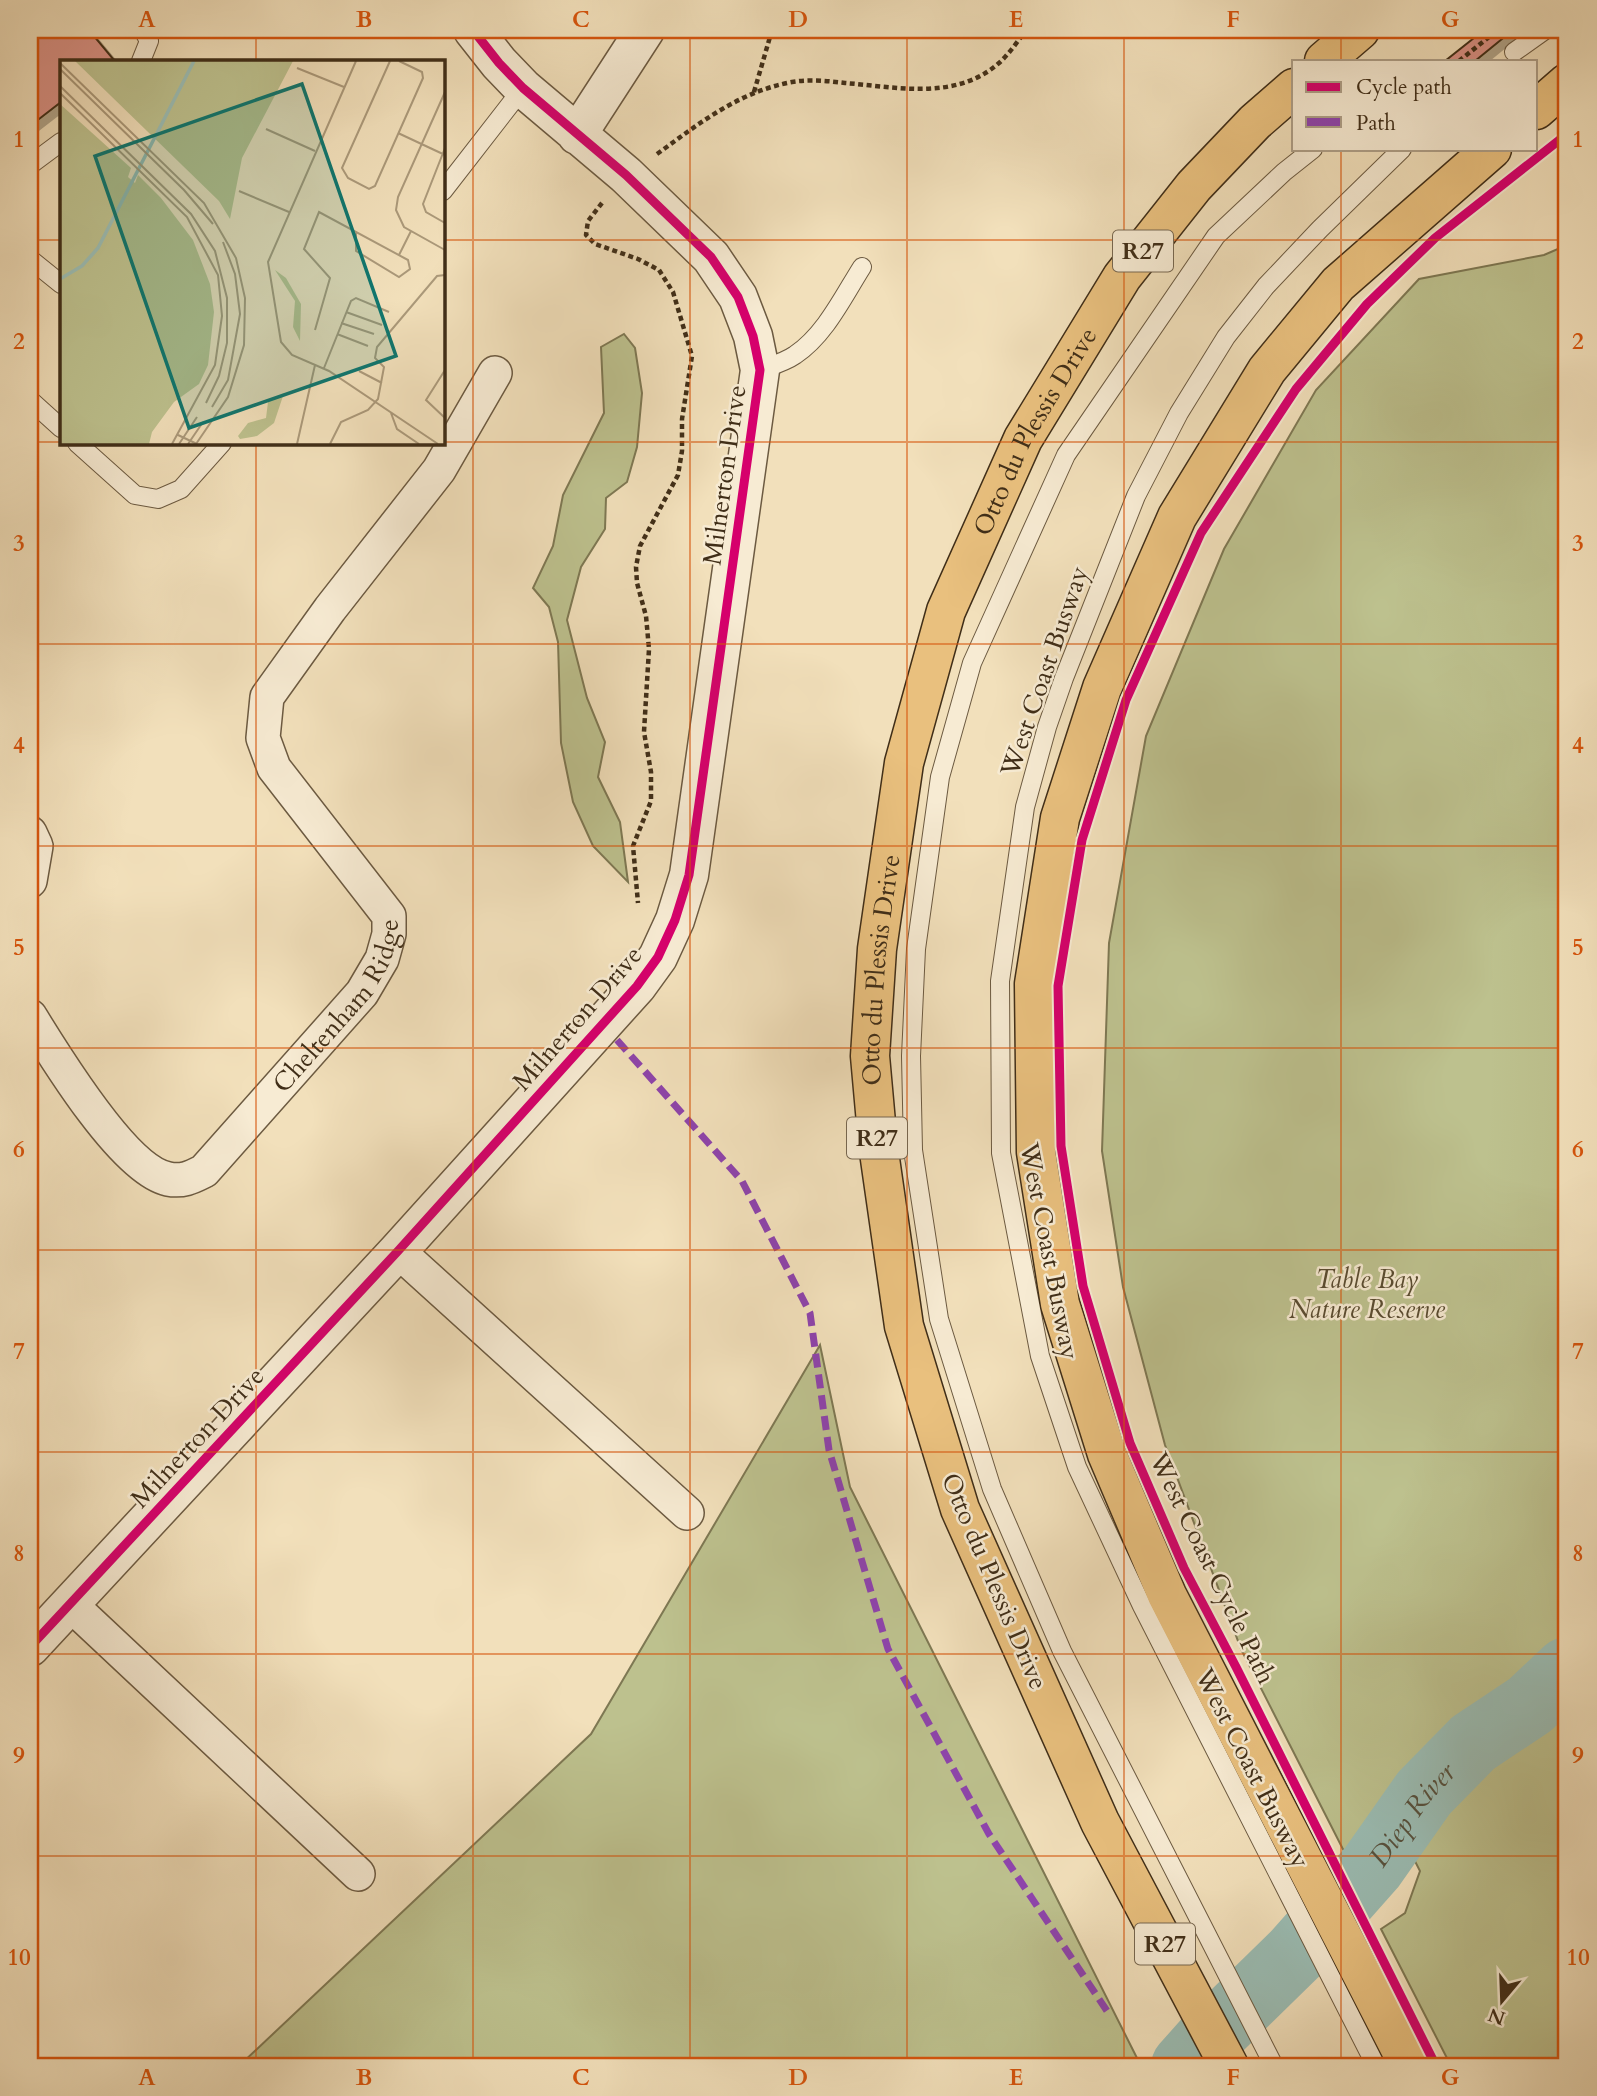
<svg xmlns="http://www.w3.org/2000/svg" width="1597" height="2096" font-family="Cardo,serif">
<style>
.green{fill:#bdc18e;stroke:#7e7853;stroke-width:2}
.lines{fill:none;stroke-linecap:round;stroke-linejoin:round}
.river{stroke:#9bbdb4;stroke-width:66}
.building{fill:#da9185;stroke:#402e18;stroke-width:2;filter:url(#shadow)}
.service-casing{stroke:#6c5a41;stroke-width:20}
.minor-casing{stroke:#6c5a41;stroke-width:36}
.tertiary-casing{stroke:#6c5a41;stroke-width:41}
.primary-casing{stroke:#402e18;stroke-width:41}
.path{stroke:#402e18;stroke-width:4.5;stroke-dasharray:5 3.5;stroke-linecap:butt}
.service{stroke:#f7ebd3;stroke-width:18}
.minor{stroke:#f7ebd3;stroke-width:33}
.tertiary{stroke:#f7ebd3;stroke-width:38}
.primary{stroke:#e9c07e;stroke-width:38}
.quiet{stroke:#8e44ad;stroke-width:7;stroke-dasharray:14 7;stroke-linecap:butt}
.cycleway-casing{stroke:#f7ebd3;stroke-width:13}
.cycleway{stroke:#d6006c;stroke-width:9}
.grid{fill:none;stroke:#d7550d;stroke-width:2;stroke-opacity:0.55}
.labels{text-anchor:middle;stroke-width:5;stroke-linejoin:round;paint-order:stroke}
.shield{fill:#f7ebd3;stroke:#776750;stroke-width:2}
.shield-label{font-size:24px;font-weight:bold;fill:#402e18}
.street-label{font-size:26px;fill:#402e18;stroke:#f7ebd3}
.park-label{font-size:26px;font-style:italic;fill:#594b30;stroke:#f7ebd3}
.water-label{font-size:28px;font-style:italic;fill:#57523f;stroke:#f7ebd3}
.inset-river{fill:none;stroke:#9bbdb4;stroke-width:3.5}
.inset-road{fill:none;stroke:#ab997a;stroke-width:2}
.view{fill:#0f766e;fill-opacity:0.15;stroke:#0f766e;stroke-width:3.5}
.inset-edge{fill:none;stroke:#402e18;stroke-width:3.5}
.neatline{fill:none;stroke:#d7550d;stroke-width:2.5}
.grid-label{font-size:23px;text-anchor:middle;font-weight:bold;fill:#d7550d}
</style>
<defs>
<filter id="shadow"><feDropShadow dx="6" dy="6" stdDeviation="0" flood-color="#0004"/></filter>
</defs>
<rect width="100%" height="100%" fill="#f2e0bb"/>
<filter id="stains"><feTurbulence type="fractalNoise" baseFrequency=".00286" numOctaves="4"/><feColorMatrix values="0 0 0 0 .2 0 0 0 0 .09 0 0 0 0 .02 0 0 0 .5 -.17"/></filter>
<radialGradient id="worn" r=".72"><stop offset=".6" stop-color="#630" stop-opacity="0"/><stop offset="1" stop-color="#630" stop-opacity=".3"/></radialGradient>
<path class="green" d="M1567 245V2066H1451L1381 1929 1405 1913 1420 1871 1388 1808 1350 1863 1241 1649 1165 1445 1123 1287 1102 1151 1109 943 1146 736 1224 549 1316 390 1419 279 1544 255Z
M624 334 635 348 642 393 637 447 627 482 606 498 605 529 581 567 567 620 587 698 605 742 598 777 620 822 628 882 593 846 573 802 561 743 558 642 549 607 533 588 553 546 563 495 604 413 601 347Z
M820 1345 850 1487 1141 2066H239L591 1734Z"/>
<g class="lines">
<path class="river" id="s1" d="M1184 2066 1208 2039 1295 1954 1372 1867 1424 1793 1473 1743 1530 1705 1567 1670"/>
</g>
<path class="building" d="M30 30H89L114 60 61 61V102L30 126Z
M1484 30H1513L1475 61H1445Z"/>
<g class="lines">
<defs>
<path id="service" d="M1514 52 1545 30
M141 61 149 41 143 30
M30 165 61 142
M443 191 523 88
M30 259 61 284
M760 370C771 366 785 362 795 355 825 335 843 297 862 267
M30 400 61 428
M77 443 135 495 158 499 181 489 222 443
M1274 2066 1062 1651 992 1489 939 1319 913 1150 911 1056 916 949 940 777 972 663 1066 455 1216 236 1284 172 1313 149
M1376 2066 1142 1606 1077 1467 1040 1356 1001 1153 1000 981 1025 807 1047 727 1064 678 1136 496 1179 413 1226 337 1266 286 1320 229 1402 149"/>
<g id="minor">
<path d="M30 833 36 846 30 881"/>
<path id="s2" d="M30 1016C54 1055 124 1170 168 1179 183 1182 192 1177 204 1171L362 993 382 959 389 934V916L274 768 263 738 267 697 330 609 439 470 495 373"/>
<path d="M398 1251 687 1513"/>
<path d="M70 1604 358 1874"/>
</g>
<path id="tertiary" d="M577 135 645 30
M30 1647 398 1251 637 986 658 957 675 920 689 875 760 370 753 336 738 297 711 257 626 175 523 88 499 63 473 30"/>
<g id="primary">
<path d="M1324 61 1360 30"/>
<path d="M1536 110 1567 83"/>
<path id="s3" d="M1229 2066 1100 1822 960 1509 904 1326 878 1145 870 1056 877 949 904 763 946 611 1023 439 1122 277 1194 186 1255 122 1294 88"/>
<path d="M1409 2066 1167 1595 1107 1454 1060 1304 1036 1152 1034 984 1060 818 1102 688 1177 517 1267 370 1338 284 1492 149"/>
</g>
</defs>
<use href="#service" class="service-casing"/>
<use href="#minor" class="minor-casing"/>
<use href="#tertiary" class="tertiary-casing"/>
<use href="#primary" class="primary-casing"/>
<path class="path" d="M1459 61 1489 37
M754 92 772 30
M657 154C700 123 738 92 792 82 810 79 828 81 845 83 897 87 956 101 999 63 1009 54 1018 41 1026 30
M602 203 588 221 586 235 595 244 638 259 659 270 673 292 692 356 682 419V451L678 475 640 546 636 567 637 583 646 616 649 649 644 732 651 772V801L633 846 638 903"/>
<use href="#service" class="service"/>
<use href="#minor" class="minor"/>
<use href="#tertiary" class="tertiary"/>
<use href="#primary" class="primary"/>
<path class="quiet" d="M617 1040 742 1181 810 1313 829 1450 888 1649 989 1834 1107 2011"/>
<defs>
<path id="cycleway" d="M30 1647 398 1251 637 986 658 957 675 920 689 875 760 370 753 336 738 297 711 257 626 175 523 88 499 63 473 30
M1436 2066 1236 1667 1184 1568 1130 1443 1083 1286 1061 1146 1058 986 1082 840 1126 700 1201 533 1296 389 1367 304 1435 238 1567 134"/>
</defs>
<use href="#cycleway" class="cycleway-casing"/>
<use href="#cycleway" class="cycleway"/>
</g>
<path class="grid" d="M256 30V61M473 30V2066M690 30V2066M907 30V2066M1124 30V2066M1341 30V61M1341 149V2066M30 240H61M443 240H1567M30 442H61M443 442H1567M256 443V2066M30 644H1567M30 846H1567M30 1048H1567M30 1250H1567M30 1452H1567M30 1654H1567M30 1856H1567"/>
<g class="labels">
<g class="shield">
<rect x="1113" y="230.5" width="60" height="41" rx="5"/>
<rect x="847" y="1117.5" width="60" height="41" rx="5"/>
<rect x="1135" y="1923.5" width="60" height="41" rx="5"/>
</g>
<g class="shield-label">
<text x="1143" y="259">R27</text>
<text x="877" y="1146">R27</text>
<text x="1165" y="1952">R27</text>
</g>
<g class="street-label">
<text dy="9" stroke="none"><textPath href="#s3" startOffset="1736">Otto du Plessis Drive</textPath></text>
<text transform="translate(724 475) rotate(-82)" y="9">Milnerton Drive</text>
<text transform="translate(1044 671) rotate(-71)" y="9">West Coast Busway</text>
<text dy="9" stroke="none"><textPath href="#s3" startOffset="1169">Otto du Plessis Drive</textPath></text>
<text dy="9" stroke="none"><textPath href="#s2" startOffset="469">Cheltenham Ridge</textPath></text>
<text transform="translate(577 1018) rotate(-49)" y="9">Milnerton Drive</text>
<text transform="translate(1050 1251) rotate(79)" y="9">West Coast Busway</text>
<text transform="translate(197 1437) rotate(-47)" y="9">Milnerton Drive</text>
<text transform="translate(1213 1568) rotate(64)" y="9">West Coast Cycle Path</text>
<text transform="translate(995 1581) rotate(67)" y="9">Otto du Plessis Drive</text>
<text transform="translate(1253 1768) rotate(63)" y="9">West Coast Busway</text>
</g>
<g class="park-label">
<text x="1367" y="1288">Table Bay<tspan x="1367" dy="30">Nature Reserve</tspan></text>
</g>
<g class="water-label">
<text dy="10" stroke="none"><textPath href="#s1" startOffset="340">Diep River</textPath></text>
</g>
</g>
<g transform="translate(60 60)">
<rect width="385" height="385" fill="#f2e0bb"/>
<path d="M15 1H233L182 98 170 159 159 141ZM0 44 71 108 68 117 75 123 78 115 101 138 133 180 150 224 154 252 148 305 139 324 114 342 92 372 89 384H0ZM215 210 226 218 241 244 240 281 233 267 235 241ZM224 333 214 363 197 376 180 379 178 376 188 363 206 358 208 342Z" fill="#bdc18e"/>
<path class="inset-river" d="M0 219 22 206 38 188 134 1"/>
<path class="inset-road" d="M296 1 208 202 221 282 232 295 269 311 378 384M330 1 282 108 288 118 309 129 315 126 363 18 362 12 339 1M0 3 144 143 176 198 185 238 184 285 168 337 136 384M237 8 284 27M0 9 124 130 153 164M0 26 131 154 155 191 167 238V283L159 316 146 343M385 32 338 137 336 150 344 167 385 190M0 33 127 157 158 215 162 256 155 305 112 384M206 69 255 91M338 73 385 95M385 88 363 144 366 152 385 163M179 131 229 152M339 195 351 171M286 252 322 265M281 263 314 274M255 270 270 218 244 189 259 152 348 200 350 209 339 217 296 191V173M277 274 308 286M264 308 291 241 296 238 329 252M385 310 366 340 385 358M299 311 322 323M152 347 168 320 180 254 175 214 163 182M331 353 337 369 359 384M118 375 137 384M119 384 137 357M128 384 143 362M237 384 255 305M270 384 281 362 308 350 318 339 324 307 315 298 317 287 377 216 385 215"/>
<path class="view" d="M242 24 336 296 129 368 35 96Z"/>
<rect width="385" height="385" class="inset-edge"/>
</g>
<rect width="1597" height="2096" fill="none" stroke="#f2e0bb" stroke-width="77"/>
<rect x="1292" y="60" width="245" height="91" fill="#f7ebd3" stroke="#ae9f88" stroke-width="2"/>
<rect x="1306" y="82" width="35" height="10" fill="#d6006c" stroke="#ae9f88" stroke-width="2"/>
<text x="1356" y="94" font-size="21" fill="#402e18">Cycle path</text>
<rect x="1306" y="117" width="35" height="10" fill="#8e44ad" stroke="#ae9f88" stroke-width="2"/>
<text x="1356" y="130" font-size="21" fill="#402e18">Path</text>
<g transform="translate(1502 2001) rotate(199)" stroke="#f7ebd3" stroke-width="5" paint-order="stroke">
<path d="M0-5L12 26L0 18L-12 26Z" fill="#402e18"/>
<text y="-10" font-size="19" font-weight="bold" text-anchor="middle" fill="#402e18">N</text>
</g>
<rect x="38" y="38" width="1520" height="2020" class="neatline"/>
<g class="grid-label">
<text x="147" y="27">A</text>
<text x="364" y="27">B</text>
<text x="581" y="27">C</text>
<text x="798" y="27">D</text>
<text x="1016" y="27">E</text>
<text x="1233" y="27">F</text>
<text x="1450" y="27">G</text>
<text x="19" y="147">1</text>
<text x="1578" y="147">1</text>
<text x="19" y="349">2</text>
<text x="1578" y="349">2</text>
<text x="19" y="551">3</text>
<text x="1578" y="551">3</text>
<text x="19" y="753">4</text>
<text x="1578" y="753">4</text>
<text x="19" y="955">5</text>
<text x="1578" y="955">5</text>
<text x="19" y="1157">6</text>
<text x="1578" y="1157">6</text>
<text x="19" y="1359">7</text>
<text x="1578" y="1359">7</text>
<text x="19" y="1561">8</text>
<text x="1578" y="1561">8</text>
<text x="19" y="1763">9</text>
<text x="1578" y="1763">9</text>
<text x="19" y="1965">10</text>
<text x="1578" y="1965">10</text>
<text x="147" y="2085">A</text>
<text x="364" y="2085">B</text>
<text x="581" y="2085">C</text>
<text x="798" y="2085">D</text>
<text x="1016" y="2085">E</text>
<text x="1233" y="2085">F</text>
<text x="1450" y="2085">G</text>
</g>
<rect width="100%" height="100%" filter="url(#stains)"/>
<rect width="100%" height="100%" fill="url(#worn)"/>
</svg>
